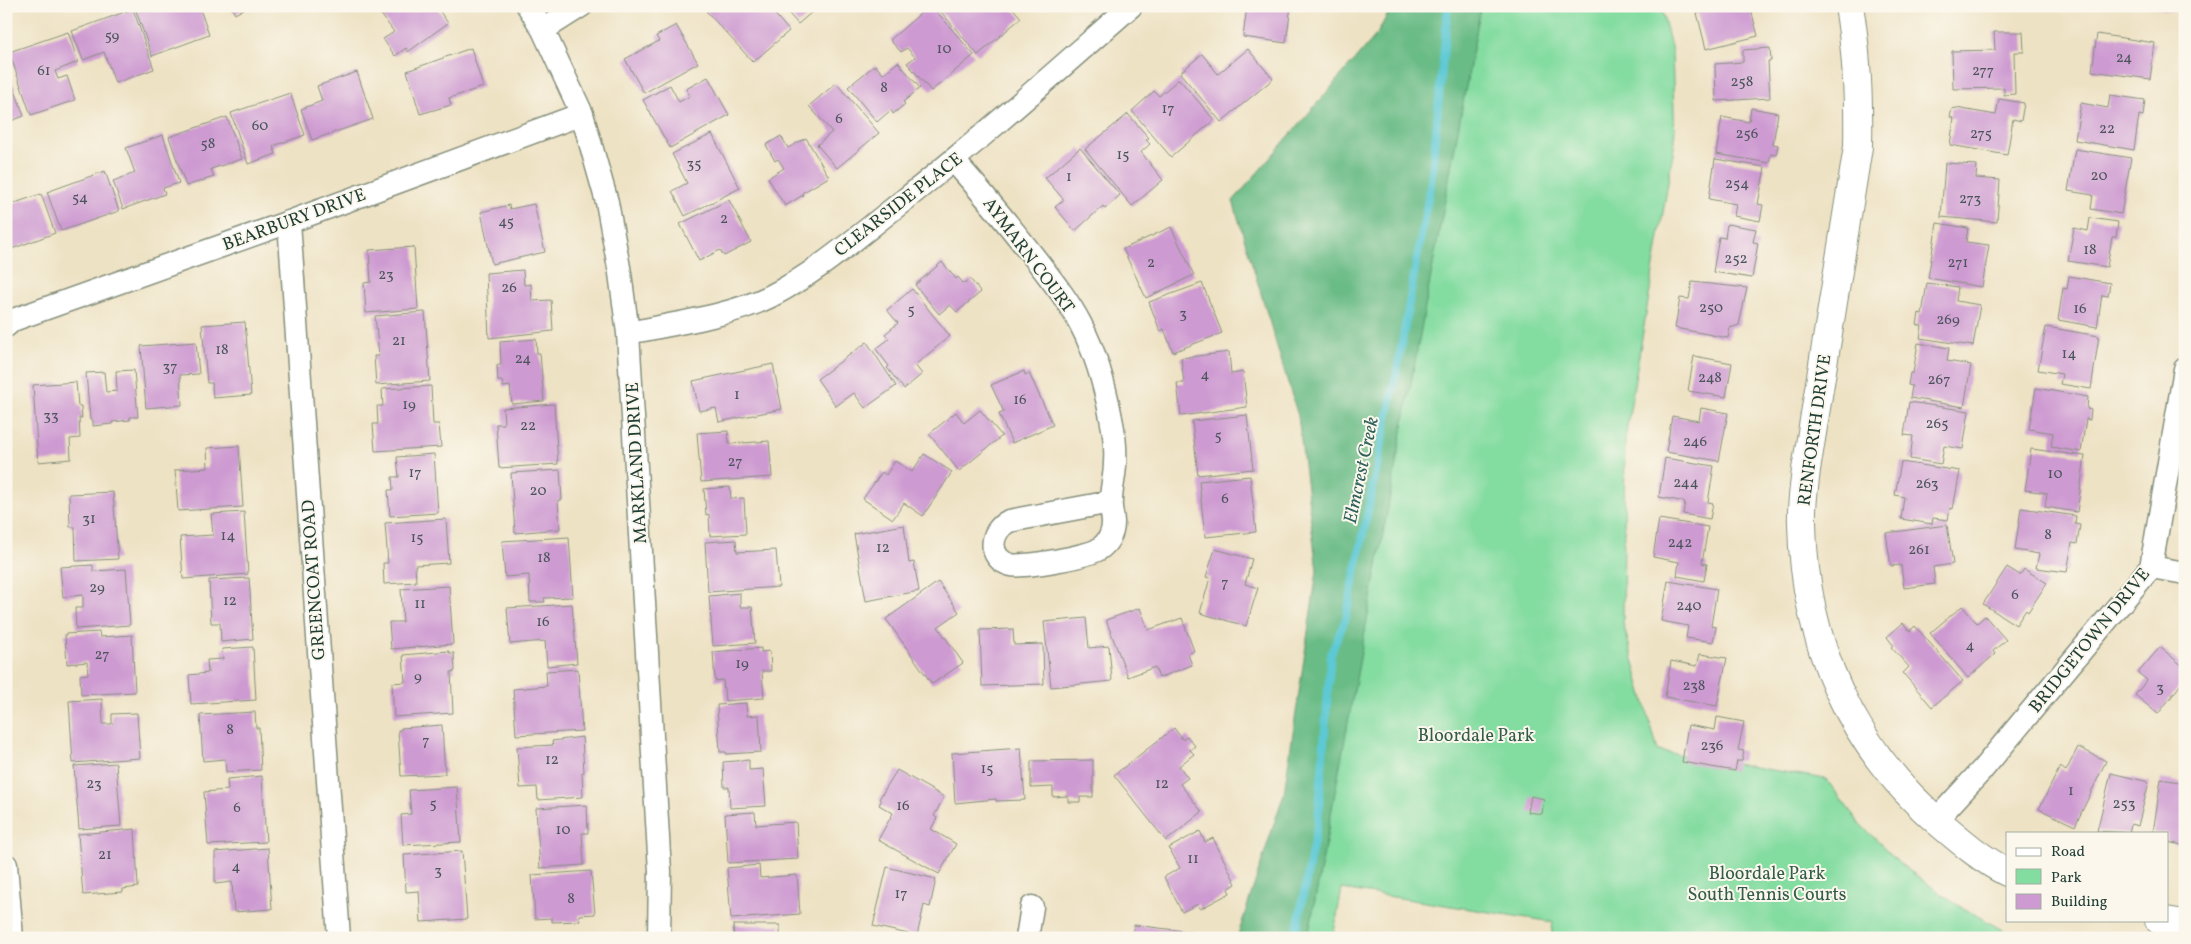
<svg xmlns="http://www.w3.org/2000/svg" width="2191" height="944" font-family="Vollkorn,serif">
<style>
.green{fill:#83dca0;stroke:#518c6a}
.forest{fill:#6abc86;stroke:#447c5d}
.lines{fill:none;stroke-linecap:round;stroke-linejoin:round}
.stream{stroke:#5dc9d4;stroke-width:8}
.building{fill:#cd9ad1}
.street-casing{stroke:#86907c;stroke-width:25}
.secondary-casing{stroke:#86907c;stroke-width:30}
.street{stroke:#fff;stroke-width:22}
.secondary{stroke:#fff;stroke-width:28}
.labels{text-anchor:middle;stroke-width:4;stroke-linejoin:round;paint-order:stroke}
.number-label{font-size:15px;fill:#4a545b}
.street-label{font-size:18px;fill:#1f3d34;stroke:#fbf7ec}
.park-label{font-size:18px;fill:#335d4a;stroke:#fbf7ec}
.water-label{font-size:19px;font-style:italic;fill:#2e605c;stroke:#fbf7ec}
</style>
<rect width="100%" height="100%" fill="#fbf7ec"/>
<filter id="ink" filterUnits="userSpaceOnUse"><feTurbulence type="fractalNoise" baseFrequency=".02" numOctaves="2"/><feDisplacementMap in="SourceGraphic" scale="10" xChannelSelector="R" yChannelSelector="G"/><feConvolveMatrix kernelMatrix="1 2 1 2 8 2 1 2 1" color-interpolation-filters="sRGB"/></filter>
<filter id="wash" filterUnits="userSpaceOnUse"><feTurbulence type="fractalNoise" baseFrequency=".0096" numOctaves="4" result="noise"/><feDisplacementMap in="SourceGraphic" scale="20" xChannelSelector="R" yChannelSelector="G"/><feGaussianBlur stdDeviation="1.12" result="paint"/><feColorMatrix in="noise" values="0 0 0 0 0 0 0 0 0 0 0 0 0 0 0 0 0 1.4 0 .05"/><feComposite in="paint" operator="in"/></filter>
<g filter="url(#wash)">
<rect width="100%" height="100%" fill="#eee2c4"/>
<path class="green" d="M1392 6H1661L1672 51 1675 141 1625 439 1623 623 1658 751 1826 779 1860 824 1903 866 1953 902 2004 931 2003 938H1551L1553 922 1342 889 1333 938H1270L1356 387 1374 121Z"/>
<path class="forest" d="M1392 6H1481L1308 938H1237L1284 793 1317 571 1298 416 1233 201 1377 34Z"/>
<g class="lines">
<path class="stream" d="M1295 938 1318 821 1331 653 1346 618 1397 370 1431 181 1448 6"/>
</g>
<g id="blocks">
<path class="building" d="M140 6H199L209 35 152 56 135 8Z
M231 6H249L235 14Z
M375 6H436L448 23 408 52 406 48 395 56 383 39 394 32Z
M712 6H730L733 10 738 6H768L789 31 753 62 706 11Z
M782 6H819L798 24Z
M929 6H932L974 55 931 91 907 63 915 57 907 48 901 52 890 40Z
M936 6H1011L1021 18 978 55Z
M1247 6H1291L1286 43 1243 37Z
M1724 6H1750L1758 36 1706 49 1697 13Z
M2149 6H2176L2175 12Z
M133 9 154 69 115 83 104 52 83 60 72 31Z
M676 25 698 63 644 93 625 59 659 41 656 36Z
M68 32 78 62 55 71 58 79 67 76 75 100 31 115 9 52Z
M1994 32H2023L2024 52H2014L2015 94 2004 95V88L1953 89 1952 51 1995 50Z
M2097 34 2155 43 2150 79 2092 71Z
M471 48 483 87 449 98 451 105 420 114 407 71Z
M1770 48 1771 61H1768L1770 98 1716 101 1715 64 1743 62V50Z
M1248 49 1273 79 1221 122 1180 73 1202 54 1218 74Z
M898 62 920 88 903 102 905 104 893 114 891 110 877 122 848 87 875 65 883 74Z
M6 65 24 116 6 123Z
M357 72 373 119 312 140 301 109 322 101 317 86Z
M708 77 729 115 670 148 643 100 670 85 679 102 690 96 686 89Z
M1179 79 1214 120 1171 157 1132 111 1154 91 1159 96Z
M836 83 879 133 837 168 817 145 832 132 809 106Z
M290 93 305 135 273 146 276 154 248 164 231 113Z
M2110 95 2145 100 2143 116 2139 115 2134 150 2075 140 2081 103 2108 108Z
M1999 99 2024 103 2021 121 2013 119 2007 155 1950 145 1954 118 1950 117 1952 109 1956 108 1996 115Z
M1751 108 1778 113 1773 144 1778 145 1776 155 1771 154 1769 163 1716 154 1722 117 1749 122Z
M1128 114 1149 138 1146 140 1150 144 1141 152 1163 180 1132 206 1085 149Z
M227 117 242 159 211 169 214 177 186 186 169 137Z
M712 134 740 188 685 216 672 191 687 183 672 154Z
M163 135 179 183 163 188 165 194 123 209 113 181 135 173 126 148Z
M781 136 788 148 806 138 829 177 802 193 803 195 785 206 768 178 784 168 778 159 775 161 766 145Z
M1080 148 1120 195 1105 209 1103 206 1075 231 1055 207 1064 200 1045 178Z
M2075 149 2131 158 2121 214 2091 209 2093 195 2068 191Z
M1715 159 1765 167 1758 204 1763 205 1760 221 1734 216 1736 204 1709 199Z
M1945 163 1977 165 1976 178 2000 180 1997 222 1941 217Z
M105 171 119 211 61 231 47 192Z
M41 194 55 233 6 251V206Z
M729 200 751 242 724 256 720 250 699 261 680 224Z
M534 204 545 252 492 264 481 212 509 205 510 209Z
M2090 218 2118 222 2116 237H2112L2107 267 2068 261 2074 228 2088 231Z
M1937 223 1968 228 1966 242 1989 245 1982 287 1928 278Z
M1727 224 1756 229 1753 242 1758 243 1752 278 1713 272 1719 237 1725 238Z
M1171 227 1194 275 1146 298 1123 249Z
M414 247 418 309 366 313 364 283 371 282 369 250Z
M942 262 956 279 958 277 964 284 970 279 981 292 957 312 950 305 939 314 915 285Z
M523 270 524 285 531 284 532 301 551 300 553 331 489 338 486 273Z
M2069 276 2110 283 2108 296 2102 295 2097 327 2058 320 2063 288 2067 289Z
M1692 282 1747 288 1739 325 1730 328 1728 338 1675 328 1680 298 1689 299Z
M1202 283 1222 333 1173 352 1164 329 1160 331 1149 302Z
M1927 283 1958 287 1956 301 1980 305 1973 346 1920 338 1922 326 1917 325 1919 313 1922 314Z
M912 289 950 336 915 365 922 374 904 389 887 368 889 366 876 349 889 339 885 334 898 323 887 310Z
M425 312 430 381 376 385 374 356H379L375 316Z
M245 322 251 395 213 398 212 383H207L202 325Z
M2046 327 2099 336 2091 389 2060 384 2062 374 2038 370Z
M536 339 537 353H540L544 401 512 404 510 386 503 387 502 381H498L497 365H501L500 342Z
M196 342 199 374 180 375 182 405 146 408 141 346Z
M867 342 896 386 865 408 854 393 836 406 817 379Z
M1918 343 1949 348 1947 361 1971 365 1964 407 1910 398 1912 386 1908 385 1910 373H1913Z
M1229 352 1231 374 1243 372 1247 407 1181 416 1177 383H1184L1181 358Z
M1694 356 1732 363 1726 397 1688 391Z
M773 364 782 409 719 422 716 408 699 411 693 381Z
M134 370 138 417H130V420L112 422V424L93 426V420H90L86 373 104 372 106 392 117 391 116 371Z
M1024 371 1025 375 1029 373 1053 425 1012 443 999 414 1004 412 991 385Z
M76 382 78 406H81L82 418H79L80 438 70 439 71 459 38 462 33 385Z
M431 386 433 424H439L441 447 375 451 373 424H378L377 406H383L382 389Z
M2036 388 2088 397 2087 409 2091 410 2090 420 2086 419 2081 452 2051 447 2053 433 2029 429Z
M1909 402 1969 411 1963 449 1944 446 1941 464 1910 459 1913 436 1904 435Z
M554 404 558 464 499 468 496 424H504L503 408Z
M1701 408 1728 413 1719 461 1666 452 1672 416 1699 421Z
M980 410 1002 436 959 471 929 434 956 412 964 423Z
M1247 415 1253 469 1198 475 1192 421Z
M728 431 729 444 769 441 772 477 701 482 697 433Z
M239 446 243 507 178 511 175 470 208 468 207 448Z
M2031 449 2085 456 2077 512 2045 507 2047 493 2025 490Z
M434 454 438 513 390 516 388 490H393L392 477H399L397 457Z
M924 454 952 472 923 516 904 503 893 519 863 499 882 472 886 475 895 461 912 472Z
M1665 458 1714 466 1708 502 1713 503 1710 519 1683 514 1685 502 1659 497Z
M1901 462 1960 471 1953 509 1950 508 1948 520 1933 518 1932 524 1901 519 1904 497 1895 495Z
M560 470 562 500H558L560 529 515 533 511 473Z
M1250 476 1256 532 1205 537 1199 481Z
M730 487 731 499 744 498 746 534 710 536 709 514 706 515 704 489Z
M113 492 118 559 76 561 75 527H70L69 494Z
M2021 508 2076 516 2075 524 2080 525 2077 544 2072 543 2067 572 2036 568 2039 554 2015 550Z
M244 512 248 574 183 579 180 537 213 535 211 514Z
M446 519 449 563 415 565 416 582 384 584 383 563H388L385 523Z
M1659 519 1708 527 1702 563 1707 564 1704 581 1677 576 1679 562 1653 557Z
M904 525 909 563 914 562 919 591 866 601 854 534Z
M1947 525 1953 564 1933 567 1935 584 1904 588 1901 565 1891 566 1886 533Z
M569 537 573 597 544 598 545 602H530L529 575 505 577 502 541Z
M736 540 737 552 776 550 779 587 708 592 705 542Z
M1215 549 1252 559 1245 584 1258 588 1246 626 1200 613 1210 578 1206 577Z
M93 565V571L126 569 130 625 76 629 75 608H83V595L63 597 60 567Z
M2007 567 2020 575 2024 569 2047 583 2028 612 2026 610 2016 625 1983 604Z
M249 578 253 639 221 642 220 623H211L209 580Z
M1668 581 1717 589 1711 626 1716 627 1713 642 1686 638 1688 626 1661 621Z
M938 582 959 612 938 627 963 663 932 684 886 619Z
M449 586 453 644 391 649 389 622H403L401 589Z
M740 593V607H752L755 643 713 646 709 596Z
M572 604 577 663 547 666 545 641 510 644 507 608Z
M1962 606 1977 623 1985 616 2006 640 1993 651 1995 654 1968 678 1930 633Z
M1140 608 1148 630 1182 618 1194 651 1188 654 1192 665 1159 678 1155 667 1128 677 1106 620Z
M1086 618 1089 648 1109 646 1112 681 1051 687 1044 622Z
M1903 623 1910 631 1915 626 1963 681 1932 707 1903 673 1909 667 1891 647 1893 645 1887 637Z
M1013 629 1014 645 1043 644 1044 684 982 686 980 630Z
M99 632 100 637 132 635 135 692 81 695 80 675 88 674 87 662 67 664 65 634Z
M253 647 256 700 191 704 189 675 208 673 207 660 223 659 222 649Z
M2160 647 2185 668V679L2158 714 2135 695 2147 680 2138 673Z
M761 648V652L770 651 771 671H762L764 698 725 701 723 680 715 681 713 652Z
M449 651V653H454L455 671 451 672 453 713 394 717 392 683 405 682 403 655Z
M1700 654 1727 658 1717 706 1665 697 1671 661 1697 666Z
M578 669 582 731 516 735 513 689 547 686 546 671Z
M102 699 103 724H112V714L137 713 140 758 73 763 69 701Z
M746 703 747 716 759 715 761 752 726 754V752H720L717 705Z
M255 712 256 728H259L261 770 226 772 225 759 203 761 200 715Z
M1717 717 1744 722 1738 750 1744 751 1742 761H1737L1735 771 1682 762 1688 725 1715 730Z
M442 725 445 774 401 776 398 730H401V728Z
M1174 728 1183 740 1187 736 1195 746 1190 750 1194 754 1179 766 1188 778 1180 784 1202 812 1166 841 1114 775Z
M582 737 584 772 582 773 583 797 538 800 537 787 520 788 517 747 553 745 552 741Z
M2078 747 2106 761 2075 826 2039 809 2060 767 2066 771Z
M1021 748 1025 800 996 801V799L955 803 952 753Z
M749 760V770L763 769 766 806 730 808 729 787H724L723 762Z
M1093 760V797H1080V802H1068V796L1053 797V787L1031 788V761Z
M116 763 121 826 79 829 74 766Z
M897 770 944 797 934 816 937 818 931 829 956 844 939 874 878 840 893 813 879 805 881 801 879 799Z
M2111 773 2149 782 2138 826 2131 824 2129 833 2097 831Z
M262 776 266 842 208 845 204 792 228 790 227 779Z
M2161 779 2185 783V830L2182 845 2167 842V833H2153Z
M457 787 461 842 403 845 401 815 411 814 409 790Z
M1531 796 1544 799 1542 814 1528 812Z
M587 805 588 833H582L584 865 540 868 536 808Z
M755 812 756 825 796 822 798 859 728 863 725 814Z
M135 829 138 887 123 889V892L83 895 78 834Z
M1200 831 1205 842 1213 838 1236 884 1228 889 1230 893 1200 909 1198 904 1182 912 1164 877 1180 868 1169 848Z
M268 848 272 909 234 912 232 882 215 884V852Z
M462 851 467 919 421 922 419 891 406 892 404 855Z
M759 865 760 878 797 875 800 914 731 919 727 868Z
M887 867 936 879 930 907 924 905 917 936 873 926Z
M591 871 595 914 579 915 580 921 552 922V918L535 919 532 875Z
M733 925H780V938H734Z
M1134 925 1192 932 1191 938H1132Z"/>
</g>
</g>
<g filter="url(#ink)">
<use href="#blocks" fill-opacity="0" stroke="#86907c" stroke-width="1"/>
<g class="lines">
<defs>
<path id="street" d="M528 6 543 30 582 114 607 202 620 273 628 333 660 871 659 938
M543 30 581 6
M954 161C982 192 1008 224 1034 257 1051 279 1068 300 1081 325 1096 354 1105 386 1111 418 1114 432 1116 449 1115 463 1115 476 1111 488 1111 501 1110 508 1113 516 1113 523 1113 533 1108 543 1099 549 1090 556 1022 568 1011 565 987 559 989 531 1009 521L1111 502
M289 222 339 938
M6 326 13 320 289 222 582 114
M628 333C672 324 731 316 771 296 814 274 850 243 888 213 972 147 1051 76 1131 6
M2151 567 2185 573
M1936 820 1982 770 2151 567 2185 369
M6 865 12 938
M1027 938 1032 907"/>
<path id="secondary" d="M1849 6C1857 53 1859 100 1858 147L1806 470C1804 488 1801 506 1802 523 1804 642 1851 749 1943 826 1963 843 1983 860 2007 872
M2159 920 2185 924"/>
</defs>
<use href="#street" class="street-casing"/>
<use href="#secondary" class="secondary-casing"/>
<use href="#street" class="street"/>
<use href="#secondary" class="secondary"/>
</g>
</g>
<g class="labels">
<g class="number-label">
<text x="112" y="40">59</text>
<text x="944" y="53">10</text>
<text x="2124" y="62">24</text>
<text x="44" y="75">61</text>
<text x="1983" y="75">277</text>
<text x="1742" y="86">258</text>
<text x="884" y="92">8</text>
<text x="1168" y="113">17</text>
<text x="839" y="123">6</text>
<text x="260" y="130">60</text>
<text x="2107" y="133">22</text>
<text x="1747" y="138">256</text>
<text x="1981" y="138">275</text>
<text x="208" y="148">58</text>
<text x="1123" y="159">15</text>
<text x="694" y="168">35</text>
<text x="2099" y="180">20</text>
<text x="1069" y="181">1</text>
<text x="1737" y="188">254</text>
<text x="80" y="202">54</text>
<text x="1970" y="203">273</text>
<text x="724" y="223">2</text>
<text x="506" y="226">45</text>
<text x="2090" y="254">18</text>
<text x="1736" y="263">252</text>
<text x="1151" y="267">2</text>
<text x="1958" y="267">271</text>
<text x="386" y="279">23</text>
<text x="509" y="292">26</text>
<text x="1711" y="312">250</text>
<text x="2080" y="313">16</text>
<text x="911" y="314">5</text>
<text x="1183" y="318">3</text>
<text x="1948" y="324">269</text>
<text x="399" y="345">21</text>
<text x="222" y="354">18</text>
<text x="2069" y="358">14</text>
<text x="523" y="363">24</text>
<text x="170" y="371">37</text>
<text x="1205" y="379">4</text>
<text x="1710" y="382">248</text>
<text x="1939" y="384">267</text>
<text x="737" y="399">1</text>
<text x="1020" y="404">16</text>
<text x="409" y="409">19</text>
<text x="51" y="420">33</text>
<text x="1937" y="428">265</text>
<text x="528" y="430">22</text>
<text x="1218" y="440">5</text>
<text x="1695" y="446">246</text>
<text x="735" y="466">27</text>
<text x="415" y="477">17</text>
<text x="2055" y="478">10</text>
<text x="1686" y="487">244</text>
<text x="1927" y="488">263</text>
<text x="538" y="495">20</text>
<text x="1225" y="503">6</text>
<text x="89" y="523">31</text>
<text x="2048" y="539">8</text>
<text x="228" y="540">14</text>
<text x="417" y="542">15</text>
<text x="1680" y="547">242</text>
<text x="883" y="552">12</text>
<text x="1919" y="554">261</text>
<text x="544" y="562">18</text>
<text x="1225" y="587">7</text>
<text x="97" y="592">29</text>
<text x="2015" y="599">6</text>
<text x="230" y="605">12</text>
<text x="420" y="608">11</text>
<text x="1689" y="610">240</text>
<text x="543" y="626">16</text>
<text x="1970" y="650">4</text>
<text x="102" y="659">27</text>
<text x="742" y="668">19</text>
<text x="418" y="681">9</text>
<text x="1694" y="690">238</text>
<text x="2160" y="692">3</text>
<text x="230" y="734">8</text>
<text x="426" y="745">7</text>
<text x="1712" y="750">236</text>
<text x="552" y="764">12</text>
<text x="987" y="773">15</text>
<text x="94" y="788">23</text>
<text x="1162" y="788">12</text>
<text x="2071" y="795">1</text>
<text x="433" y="808">5</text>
<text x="2124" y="808">253</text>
<text x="903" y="810">16</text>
<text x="237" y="812">6</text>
<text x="563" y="834">10</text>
<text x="105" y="859">21</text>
<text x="1193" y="863">11</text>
<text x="236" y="871">4</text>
<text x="438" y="875">3</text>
<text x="901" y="898">17</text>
<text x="571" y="903">8</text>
</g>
<g class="street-label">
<text transform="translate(898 204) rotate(-38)" y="6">CLEARSIDE PLACE</text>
<text transform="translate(294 219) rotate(-20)" y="6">BEARBURY DRIVE</text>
<text transform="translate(1029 255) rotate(53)" y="6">AYMARN COURT</text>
<text transform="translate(1814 430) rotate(-82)" y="6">RENFORTH DRIVE</text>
<text transform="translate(636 463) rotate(-93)" y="6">MARKLAND DRIVE</text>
<text transform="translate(313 580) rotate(-94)" y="6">GREENCOAT ROAD</text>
<text transform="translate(2089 640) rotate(-51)" y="6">BRIDGETOWN DRIVE</text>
</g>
<g class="park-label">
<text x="1476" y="741">Bloordale Park</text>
<text x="1767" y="879">Bloordale Park<tspan x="1767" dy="21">South Tennis Courts</tspan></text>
</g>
<g class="water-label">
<text transform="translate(1360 470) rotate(-78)" y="7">Elmcrest Creek</text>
</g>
</g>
<rect width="2191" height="944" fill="none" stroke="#fbf7ec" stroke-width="25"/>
<rect x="2006" y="832" width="162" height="90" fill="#fbf7ec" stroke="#a3ada2"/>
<rect x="2016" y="848" width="25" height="8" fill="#ffffff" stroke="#a3ada2"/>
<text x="2051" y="856" font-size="15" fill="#1f3d34">Road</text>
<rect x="2016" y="869" width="25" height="15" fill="#83dca0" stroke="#a3ada2"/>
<text x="2051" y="882" font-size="15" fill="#1f3d34">Park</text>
<rect x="2016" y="894" width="25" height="15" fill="#cd9ad1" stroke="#a3ada2"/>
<text x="2051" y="906" font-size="15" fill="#1f3d34">Building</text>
</svg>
